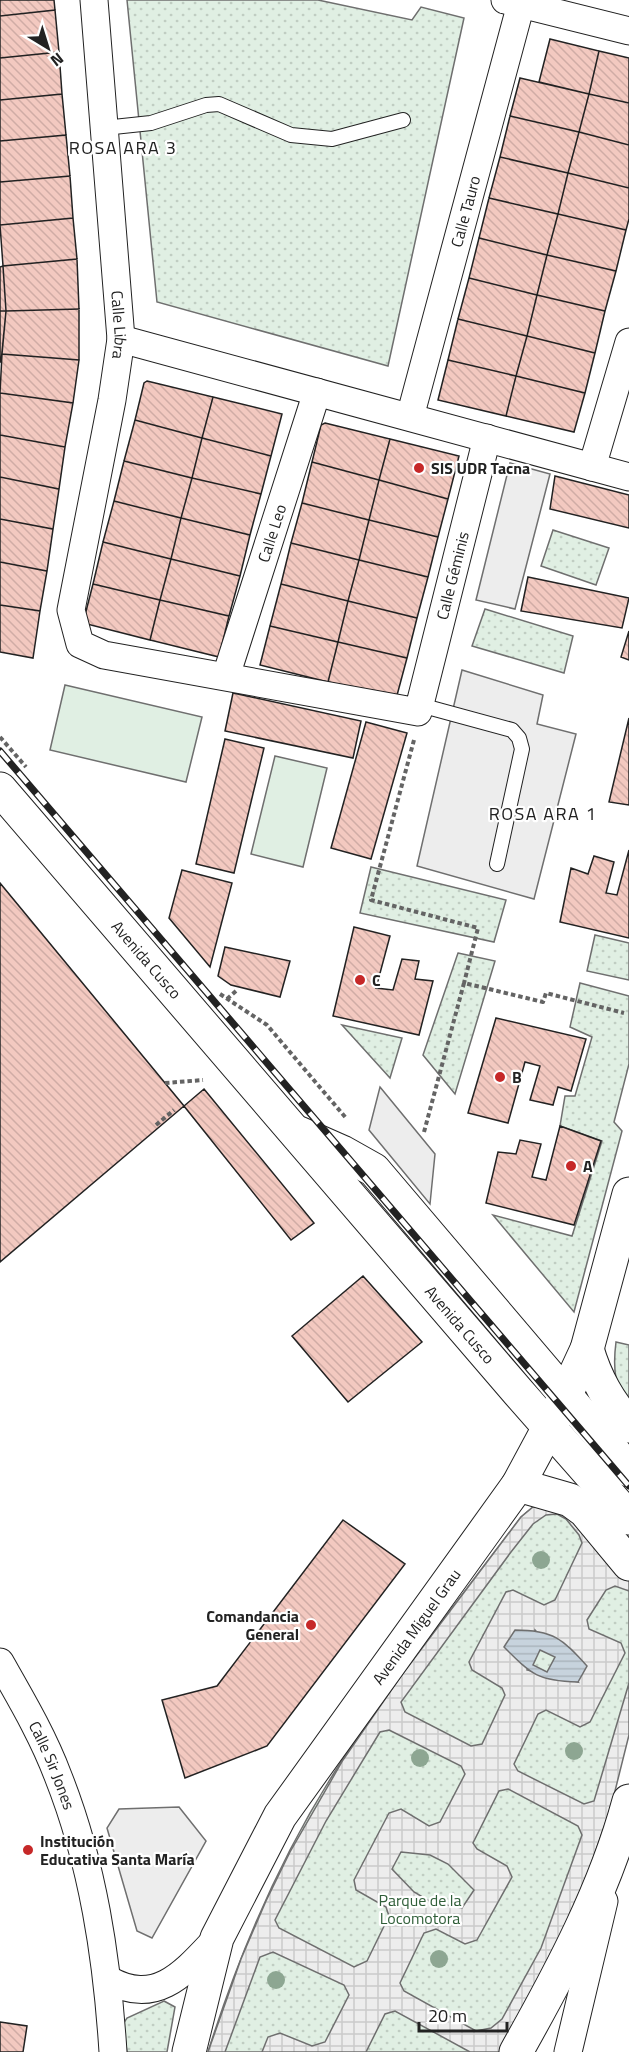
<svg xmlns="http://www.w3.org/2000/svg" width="629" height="2052" font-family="'Titillium Web',sans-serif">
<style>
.grass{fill:url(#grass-dots);stroke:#6f6f6f;stroke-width:1.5}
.pitch{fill:#e0efe3;stroke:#6f6f6f;stroke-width:1.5}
.parking{fill:#ededed;stroke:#6f6f6f;stroke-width:1.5}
.plaza{fill:url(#plaza-grid);stroke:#6f6f6f;stroke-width:1.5;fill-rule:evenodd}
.water{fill:url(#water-rules);stroke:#6f6f6f;stroke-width:1.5;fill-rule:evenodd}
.building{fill:url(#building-back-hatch);stroke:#222;stroke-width:1.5}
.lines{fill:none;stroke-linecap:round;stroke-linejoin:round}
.lane-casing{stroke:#222;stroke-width:16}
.street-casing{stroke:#222;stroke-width:29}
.secondary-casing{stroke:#222;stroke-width:35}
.primary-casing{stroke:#222;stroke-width:35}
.path{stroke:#646464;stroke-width:4;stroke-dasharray:4.5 3;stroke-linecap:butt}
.lane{stroke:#fff;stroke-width:14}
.street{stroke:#fff;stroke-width:27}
.secondary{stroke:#fff;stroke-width:33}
.primary{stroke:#fff;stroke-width:33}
.rail-casing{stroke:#222;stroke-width:7}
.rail{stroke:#fff;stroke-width:4.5;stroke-dasharray:14;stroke-linecap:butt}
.tree{fill:#8da692}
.poi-dot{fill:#c62828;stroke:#fff;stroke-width:2}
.labels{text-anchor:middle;stroke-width:4.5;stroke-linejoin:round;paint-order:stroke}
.street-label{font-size:16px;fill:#222;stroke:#fff}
.poi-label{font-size:16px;font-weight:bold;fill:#222;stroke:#fff;text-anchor:start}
.park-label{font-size:16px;fill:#2f5e38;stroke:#fff}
.neighbourhood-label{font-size:18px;letter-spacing:1.5px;fill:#222;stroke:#fff}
</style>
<defs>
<pattern id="grass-dots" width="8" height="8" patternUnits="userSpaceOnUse" patternTransform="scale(1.5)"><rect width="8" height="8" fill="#e0efe3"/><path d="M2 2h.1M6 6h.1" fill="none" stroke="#c0cdc2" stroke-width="1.8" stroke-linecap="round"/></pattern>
<pattern id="plaza-grid" width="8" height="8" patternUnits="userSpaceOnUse" patternTransform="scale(1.5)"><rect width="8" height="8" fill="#ededed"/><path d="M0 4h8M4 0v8" fill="none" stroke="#cbcbcb"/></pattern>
<pattern id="water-rules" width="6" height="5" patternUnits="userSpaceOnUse" patternTransform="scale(1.5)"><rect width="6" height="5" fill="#c7d3dd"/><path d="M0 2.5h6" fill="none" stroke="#abb5bd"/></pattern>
<pattern id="building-back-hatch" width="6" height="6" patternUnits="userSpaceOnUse" patternTransform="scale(1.5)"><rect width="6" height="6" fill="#f3c9c0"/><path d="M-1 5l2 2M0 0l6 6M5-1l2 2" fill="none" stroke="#d0aca5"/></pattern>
</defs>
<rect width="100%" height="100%" fill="#fff"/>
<path class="grass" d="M127 0H318L412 20 421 7 464 18 388 366 157 302Z
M553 530 609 548 596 585 541 566Z
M485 609 573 636 564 673 472 646Z
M371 867 506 900 494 942 360 913Z
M595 935 629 943V980L587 971Z
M458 953 495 961 455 1094 423 1055Z
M580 983 629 996V1064L614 1122 622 1131 574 1312 493 1215 572 1236 602 1141 560 1126 565 1096H575L592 1037 570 1027Z
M342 1025 402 1038 390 1078Z
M616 1342 629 1345V1413C616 1385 612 1373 616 1342Z
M556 1503 629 1580V1735L501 2052H208C240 1950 284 1849 343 1759 398 1676 461 1597 521 1517L533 1507Z
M164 2001 175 2007 167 2052H127L123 2024 127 2018Z"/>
<path class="pitch" d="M65 685 202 717 186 782 50 750Z
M275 756 327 768 303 867 251 854Z"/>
<path class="parking" d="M510 463 550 474 515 609 476 600Z
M462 670 543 695 537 724 576 734 534 899 417 866Z
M380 1087 435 1154 430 1204 369 1130Z
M179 1807 206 1841 152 1938 137 1931 107 1828 119 1809Z"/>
<path class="plaza" d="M547 1503H556L629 1580V1591L615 1586 606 1590 587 1620 589 1629 621 1643 625 1653 590 1722 580 1727 546 1710 538 1714 514 1764 518 1771 584 1804 594 1801 629 1683V1735L611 1807 580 1896 501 2052H470L395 2011 385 2014 366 2052H262L268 2037 280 2033 312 2046 325 2042 349 1995 344 1985 273 1952 260 1957 225 2052H208L241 1959 266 1901 290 1852 343 1760 401 1676 521 1517 533 1507ZM557 1514 566 1519 579 1535 582 1543 555 1600 544 1605 513 1590 506 1592 469 1662 472 1670 502 1688 505 1695 482 1744 471 1746 405 1712 401 1702 511 1552 533 1524 546 1515ZM535 1630 578 1682 527 1670ZM389 1730 461 1766 465 1774 440 1822 429 1826 401 1809 389 1813 354 1880 356 1890 386 1907 389 1916 367 1961 354 1967 279 1928 275 1920 326 1821 380 1732ZM508 1789 578 1826 582 1835 541 1948 502 2019 491 2028 476 2031 404 1991 400 1983 424 1933 436 1929 465 1944 477 1940 512 1877 507 1866 477 1849 473 1843 499 1791ZM401 1852 430 1855 448 1864 474 1890 462 1908 431 1902 414 1892 392 1869Z"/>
<path class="water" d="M515 1630C553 1630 563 1639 587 1666L578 1682C538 1681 532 1675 504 1647ZM540 1650 555 1657 547 1672 533 1665Z"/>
<path class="building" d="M0 0H54L55 10 0 16Z
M55 10 59 52 0 58V16Z
M550 39 599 51 589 94 539 82Z
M599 51 629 58V103L589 94Z
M59 52 62 94 0 100V58Z
M520 78 589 94 579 132 510 116Z
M62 94 66 135 0 141V100Z
M589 94 629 103V145L579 132Z
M510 116 579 132 568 173 500 157Z
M579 132 629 145V188L568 173Z
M66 135 70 176 0 182V141Z
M500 157 568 173 558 214 489 198Z
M568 173 629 188V219L626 230 558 214Z
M70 176 73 218 0 225V182Z
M489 198 558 214 547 255 479 238Z
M558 214 626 230 616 271 547 255Z
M73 218 77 259 3 266 0 225Z
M479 238 547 255 537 295 469 278Z
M547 255 616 271 605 311 537 295Z
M77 259 79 309 6 311 3 266Z
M3 266 6 311H0V267Z
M469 278 537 295 527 336 458 319Z
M537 295 605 311 595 353 527 336Z
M79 309V360L2 354 6 311Z
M0 311H6L1 362H0Z
M458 319 527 336 516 376 448 360Z
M527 336 595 353 585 393 516 376Z
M2 354 79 360 73 403 0 393Z
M448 360 516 376 506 416 438 400Z
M516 376 585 393 574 432 506 416Z
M147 381 213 397 202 438 135 420 144 383Z
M0 393 73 403 65 447 0 435Z
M213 397 282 414 271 456 202 438Z
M135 420 202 438 192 478 124 461Z
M325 423 390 439 379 480 312 462 321 425Z
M0 435 65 447 59 489 0 477Z
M202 438 271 456 261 494 192 478Z
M390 439 459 456 448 499 379 480Z
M124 461 192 478 181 518 114 501Z
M312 462 379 480 369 520 302 503Z
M555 476 629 495V528L550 509Z
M0 477 59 489 53 529 0 519Z
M192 478 261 494 250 535 181 518Z
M379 480 448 499 438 537 369 520Z
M114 501 181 518 171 559 103 542Z
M302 503 369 520 359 560 291 543Z
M181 518 250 535 240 576 171 559Z
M0 519 53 529 47 571 0 562Z
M369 520 438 537 428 577 359 560Z
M103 542 171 559 160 600 93 584Z
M291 543 359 560 348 601 281 584Z
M171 559 240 576 229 616 160 600Z
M359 560 428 577 417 618 348 601Z
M0 562 47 571 40 611 0 605Z
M528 577 629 598 622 628 521 611Z
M93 584 160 600 150 640 83 623Z
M281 584 348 601 338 642 270 626Z
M160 600 229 616 219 657 150 640Z
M348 601 417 618 407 658 338 642Z
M0 605 40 611 33 658 0 652Z
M270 626 338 642 328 682 260 665Z
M629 631V660L621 657Z
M338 642 407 658 396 699 328 682Z
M233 693 361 721 353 758 225 731Z
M629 718V805L609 802Z
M366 722 407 733 371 859 331 848Z
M225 739 264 748 234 873 196 864Z
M629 850V938L560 922 571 868 588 874 594 856 614 862 606 893 617 895Z
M182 870 232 883 210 967 169 918Z
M0 883 184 1106 0 1262Z
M354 927 390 936 376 988 393 990 402 959 419 961 415 979 433 981 419 1035 333 1016Z
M225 947 290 961 280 997 231 985 218 976Z
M496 1018 586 1039 571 1091 558 1087 553 1105 530 1100 540 1066 525 1062 508 1123 468 1113Z
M204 1089 314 1223 291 1240 184 1106Z
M560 1126 601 1141 574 1225 486 1203 498 1152 516 1154 520 1140 541 1144 532 1177 546 1180Z
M363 1276 422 1342 348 1402 292 1336Z
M343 1520 405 1564 267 1746 185 1778 162 1700 217 1686Z
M0 2022 27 2026 23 2052H0Z"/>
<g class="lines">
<defs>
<path id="lane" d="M104 128 151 123 206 105 219 104 291 135 332 139 403 120
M420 705 512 730 519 738 522 749 497 864"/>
<g id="street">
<path id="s1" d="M94 0 121 339 112 400 71 610 80 644 104 655 418 712 487 438"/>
<path d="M505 0 629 31"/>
<path d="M121 339 629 477"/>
<path id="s2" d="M410 417 521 4"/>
<path d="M592 467 629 342"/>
<path id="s3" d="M226 676 317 392"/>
<path id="s4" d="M0 1662C21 1699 43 1736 58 1776 93 1864 107 1958 113 2052"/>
<path d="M109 1980C157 2007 185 1972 217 1938"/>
<path d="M568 2052 604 1901"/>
</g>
<g id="secondary">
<path id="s5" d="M0 789 519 1393 629 1518"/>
<path d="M299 1133 342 1152 374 1170 629 1470"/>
</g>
<g id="primary">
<path d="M587 1349C596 1380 609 1401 629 1426"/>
<path d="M518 1485 570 1500 585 1511 629 1564"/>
<path id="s6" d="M189 2052 217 1938 280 1816 518 1485 561 1405 587 1349 629 1194"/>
<path d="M516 2052C561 1972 605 1890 629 1801"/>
</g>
</defs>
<use href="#lane" class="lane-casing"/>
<use href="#street" class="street-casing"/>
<use href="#secondary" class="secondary-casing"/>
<use href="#primary" class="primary-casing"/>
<path class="path" d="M0 737 26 767
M414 740 371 900 478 928 464 983
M220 994 267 1025 346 1118
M227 999 236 991
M165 1083 203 1080
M156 1125 174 1110
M424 1132 464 983 543 1002 546 993 624 1013"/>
<use href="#lane" class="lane"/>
<use href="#street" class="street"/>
<use href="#secondary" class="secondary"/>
<use href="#primary" class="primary"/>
<defs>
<path id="rail" d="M0 751 629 1486"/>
</defs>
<use href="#rail" class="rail-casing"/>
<use href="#rail" class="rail"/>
</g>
<g class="tree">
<circle cx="541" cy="1560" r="9"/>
<circle cx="574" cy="1751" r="9"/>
<circle cx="420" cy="1758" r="9"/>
<circle cx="439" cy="1959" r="9"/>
<circle cx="276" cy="1980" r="9"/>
</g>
<g class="poi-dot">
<circle cx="419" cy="468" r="6"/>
<circle cx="360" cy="980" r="6"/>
<circle cx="500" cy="1077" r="6"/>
<circle cx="571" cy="1166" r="6"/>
<circle cx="311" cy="1625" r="6"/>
<circle cx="28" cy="1850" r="6"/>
</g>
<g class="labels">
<g class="street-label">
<text dy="6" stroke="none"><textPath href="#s2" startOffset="213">Calle Tauro</textPath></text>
<text dy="6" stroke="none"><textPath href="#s1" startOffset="326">Calle Libra</textPath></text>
<text dy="6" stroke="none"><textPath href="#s3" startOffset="150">Calle Leo</textPath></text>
<text dy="6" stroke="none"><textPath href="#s1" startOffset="1137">Calle Géminis</textPath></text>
<text dy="6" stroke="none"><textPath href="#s5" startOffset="225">Avenida Cusco</textPath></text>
<text dy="6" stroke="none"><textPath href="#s5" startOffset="706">Avenida Cusco</textPath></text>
<text dy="6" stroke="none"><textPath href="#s6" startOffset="488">Avenida Miguel Grau</textPath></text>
<text dy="6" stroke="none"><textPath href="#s4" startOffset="116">Calle Sir Jones</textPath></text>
</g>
<g class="poi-label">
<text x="431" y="474">SIS UDR Tacna</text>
<text x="372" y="986">C</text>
<text x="512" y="1083">B</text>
<text x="583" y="1172">A</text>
<text x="299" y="1622" text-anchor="end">Comandancia<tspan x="299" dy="18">General</tspan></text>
<text x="40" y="1847">Institución<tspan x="40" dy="18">Educativa Santa María</tspan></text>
</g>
<g class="park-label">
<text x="420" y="1906">Parque de la<tspan x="420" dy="18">Locomotora</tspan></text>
</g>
<g class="neighbourhood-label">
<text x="123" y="154">ROSA ARA 3</text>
<text x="543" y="820">ROSA ARA 1</text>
</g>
</g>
<g transform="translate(48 48) rotate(142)" stroke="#ffffff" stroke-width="4.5" paint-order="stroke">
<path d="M0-4.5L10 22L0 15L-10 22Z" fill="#222222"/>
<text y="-9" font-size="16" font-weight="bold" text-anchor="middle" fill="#222222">N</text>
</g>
<path d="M419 2022v9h88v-9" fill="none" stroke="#222222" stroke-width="3"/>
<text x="428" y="2022" font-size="18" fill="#222222" stroke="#ffffff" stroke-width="4.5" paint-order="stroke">20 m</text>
</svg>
